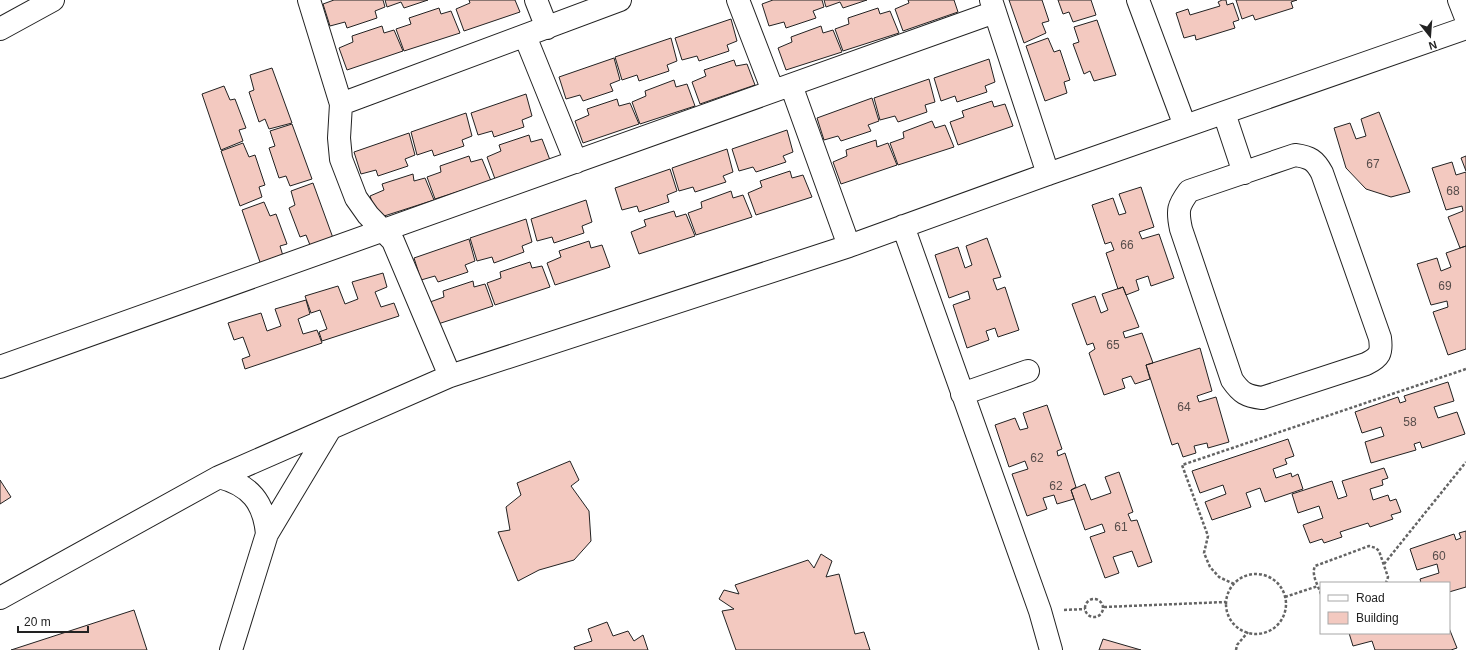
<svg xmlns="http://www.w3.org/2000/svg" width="1466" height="650" font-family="Helvetica,sans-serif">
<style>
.building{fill:#f3c9c0;stroke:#222}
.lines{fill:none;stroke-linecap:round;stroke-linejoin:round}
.minor-casing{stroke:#222;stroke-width:24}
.path{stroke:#646464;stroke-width:2.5;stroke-dasharray:3 2;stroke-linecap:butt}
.minor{stroke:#fff;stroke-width:22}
.labels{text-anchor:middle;stroke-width:3;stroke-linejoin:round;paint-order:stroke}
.number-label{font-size:12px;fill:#564c4a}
</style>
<rect width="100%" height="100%" fill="#fff"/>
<path class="building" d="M334 0H383L385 7 375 11 377 18 347 28 345 22 330 26 323 4Z
M385 0H428L404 8 401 2 387 7Z
M469 0H515L520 12 464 31 456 9 470 3Z
M773 0H822L824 7 813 11 816 18 786 28 784 22 769 26 762 4Z
M824 0H867L843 8 840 2 826 7Z
M908 0H954L958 12 903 31 895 9 909 3Z
M1009 0H1042L1049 21 1042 23 1046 33 1024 43Z
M1058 0H1091L1096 15 1073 22 1069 12 1063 14Z
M1222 0H1226L1227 5 1233 3 1239 20 1233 22 1235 28 1196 40 1195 35 1184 38 1176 13 1188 9 1190 15 1220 6 1218 2Z
M1236 0H1297L1291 2 1293 8 1255 20 1253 15 1242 19Z
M439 8 441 14 451 11 460 33 404 51 396 29 411 24 409 18Z
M878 8 880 14 890 11 899 33 843 51 835 29 849 24 848 18Z
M731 19 737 41 727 45 729 51 699 61 697 56 682 60 675 38Z
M1097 20 1116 75 1094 81 1090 71 1084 74 1073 44 1079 42 1074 27Z
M382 26 384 33 394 30 403 51 347 70 339 48 353 42 352 36Z
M821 26 823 33 833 30 842 52 786 70 778 48 792 42 791 37Z
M671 38 677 61 667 65 669 71 639 81 637 75 622 80 615 57Z
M1048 38 1054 52 1060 50 1070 80 1064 82 1067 93 1045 101 1026 46Z
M614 58 620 80 610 84 613 91 583 101 580 95 566 99 559 77Z
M989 59 995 82 985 86 987 92 957 102 955 96 941 101 934 78Z
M734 60 736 66 747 64 755 85 700 104 692 82 706 76 704 70Z
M272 68 292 123 269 129 265 119 259 122 249 92 254 90 250 75Z
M929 79 935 102 925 105 927 112 898 122 895 116 880 120 874 98Z
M674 80 676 87 687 84 695 106 640 124 632 102 646 96 645 91Z
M224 86 230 100 235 99 246 128 239 130 243 141 221 150 202 94Z
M526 94 532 116 522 120 524 127 494 137 492 131 478 135 471 113Z
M872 98 879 121 868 125 871 131 841 141 838 136 824 140 817 118Z
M617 99 619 106 630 103 639 124 583 143 575 121 589 115 587 109Z
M992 101 994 107 1005 104 1013 126 958 145 950 122 964 117 962 111Z
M1379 112 1410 192 1391 197 1366 189 1346 168 1334 128 1350 123 1356 139 1366 136 1361 119Z
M466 113 472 136 462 140 464 146 434 156 432 150 417 155 411 132Z
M932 121 935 128 945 125 954 147 898 165 890 143 904 138 903 132Z
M292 124 312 179 290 186 286 176 279 178 269 148 275 146 270 131Z
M787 130 793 152 783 156 786 162 756 172 753 167 739 171 732 149Z
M409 133 415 155 405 159 408 166 378 176 376 170 361 174 354 152Z
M529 135 531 142 542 139 550 160 495 179 487 157 501 151 499 145Z
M876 140 877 147 888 143 897 165 841 184 833 162 847 156 846 150Z
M243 143 249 157 255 155 265 185 259 187 262 197 240 206 221 151Z
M727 149 733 172 723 176 726 182 695 192 693 187 679 191 672 168Z
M469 156 471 162 482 159 491 181 435 199 427 177 441 172 440 166Z
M1466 156V171L1461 158Z
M1452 162 1456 175 1466 172V246L1460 248 1448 217 1463 211 1462 206 1446 210 1432 168Z
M670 169 677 191 667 195 669 202 639 212 637 206 622 210 615 188Z
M790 171 792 178 803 175 812 197 756 215 748 193 762 187 760 181Z
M413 174 414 181 425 178 434 200 378 218 370 196 384 190 382 184Z
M313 183 333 238 310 245 306 235 300 237 289 208 295 205 291 191Z
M1141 187 1154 227 1139 232 1142 239 1159 234 1174 278 1151 286 1148 276 1136 280 1139 290 1126 295 1123 287 1118 289 1106 253 1114 250 1111 242 1105 244 1092 205 1113 198 1119 215 1126 213 1119 194Z
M731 191 733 198 743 195 752 217 696 235 688 213 702 208 701 202Z
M586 200 592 222 582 226 584 233 554 243 552 237 537 241 531 219Z
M264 202 270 216 276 214 287 244 280 246 283 256 261 265 242 210Z
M674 211 676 217 686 214 695 236 639 254 631 232 646 226 644 220Z
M526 219 532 242 522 246 524 252 494 263 492 257 477 261 470 238Z
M987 238 1001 277 993 279 997 290 1005 287 1019 330 998 337 995 328 986 331 989 340 967 348 953 305 970 299 968 291 949 298 935 255 958 247 965 268 972 265 966 246Z
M469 239 475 261 465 265 468 272 438 282 435 276 421 280 414 258Z
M589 241 591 248 602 245 610 267 555 285 547 263 561 257 559 251Z
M1466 246V349L1448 355 1433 312 1448 307 1447 301 1431 305 1417 264 1437 258 1441 271 1451 267 1446 253Z
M530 262 532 268 542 266 550 287 495 305 487 283 501 278 500 272Z
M383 273 387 287 375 292 381 307 394 303 399 316 322 341 319 332 327 329 320 310 311 313 305 296 338 286 345 304 358 299 352 282Z
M473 281 474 287 485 284 493 306 438 324 430 302 444 297 443 291Z
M1123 287 1139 327 1123 332 1125 338 1142 333 1153 363 1146 365 1150 379 1135 384 1131 376 1122 379 1125 388 1104 395 1089 353 1095 349 1093 343 1087 345 1072 304 1095 296 1101 313 1108 310 1102 294Z
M306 300 310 314 298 319 303 334 317 330 322 343 245 369 242 359 250 356 243 337 234 340 228 323 261 313 267 331 281 326 275 309Z
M1200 348 1212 391 1197 396 1199 402 1216 397 1229 442 1208 448 1207 443 1194 446 1196 453 1183 457 1178 443 1172 445 1146 365Z
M1448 382 1454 401 1434 407 1438 418 1457 412 1465 434 1422 448 1420 442 1414 444 1416 450 1371 463 1365 442 1384 436 1381 427 1362 433 1355 412 1398 397 1400 403 1406 401 1404 396Z
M1047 405 1062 449 1057 451 1058 456 1065 453 1076 487 1071 490 1074 499 1057 504 1054 495 1043 498 1047 509 1027 516 1012 474 1028 469 1025 461 1009 467 995 425 1015 418 1020 430 1028 428 1023 413Z
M1288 439 1294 456 1285 459 1287 464 1273 469 1276 478 1291 473 1292 477 1298 474 1303 489 1265 502 1260 488 1246 493 1251 507 1212 520 1205 502 1226 494 1223 485 1200 493 1192 471Z
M570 461 579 480 571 486 589 511 591 541 574 560 539 570 518 581 498 532 510 530 506 507 521 495 517 483Z
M1384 468 1388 478 1382 480 1383 485 1370 489 1373 500 1388 495 1390 501 1396 499 1401 512 1391 515 1393 519 1370 527 1368 523 1340 532 1342 537 1324 543 1322 539 1310 543 1303 525 1323 518 1319 506 1298 513 1292 494 1332 481 1338 499 1347 496 1342 481Z
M1119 472 1133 512 1128 514 1131 521 1137 520 1152 562 1138 567 1132 551 1113 557 1119 573 1105 578 1090 537 1105 532 1102 524 1085 530 1071 490 1085 484 1091 500 1111 493 1105 477Z
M0 480 11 497 0 504Z
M1466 531V587L1449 592V583H1421L1420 579 1439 573 1437 564 1417 570 1410 549 1454 534 1456 540 1461 538 1459 533Z
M821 554 832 561 826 577 839 574 855 634 864 632 870 650H736L722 611 734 609 719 599 724 590 739 594 735 585 808 560 814 568Z
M134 610 147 650H11Z
M607 622 613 636 628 631 634 641 643 635 648 650H575L574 647 592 641 588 629Z
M1449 628 1457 648 1451 650H1375L1372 641 1353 646 1349 633H1449Z
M1103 639 1141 650H1099Z"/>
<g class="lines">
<defs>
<path id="minor" d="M309 0 341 104 339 138 341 159 356 198 368 215 393 241 450 376
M536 0 547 28
M738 0 773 91
M991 0 1048 174
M1138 0 1185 126
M1459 0 1466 18
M0 29 53 0
M525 36 576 162
M791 85 849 246
M341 104 620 0
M1224 113 1244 173
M1295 155C1310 157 1315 160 1322 173L1380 338C1382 353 1380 357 1366 364L1262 398C1246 396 1241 393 1232 380L1181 229C1177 210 1178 206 1189 191Z
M903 226 1040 611 1051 650
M0 367 995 12
M962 394 1028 371
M219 477C250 485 264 502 267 534
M0 598 219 477 450 376 849 246 1048 174 1466 28
M231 650 267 534 330 429"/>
</defs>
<use href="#minor" class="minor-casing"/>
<path class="path" d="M1384 564 1466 462
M1226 604a30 30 0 1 1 60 0a30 30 0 1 1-60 0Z
M1234 584 1219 577 1210 567 1204 553 1208 536 1182 465 1466 369
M1321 594C1318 585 1311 575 1315 566L1369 546 1376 548 1379 551 1388 577 1386 583
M1285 597 1318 586
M1085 608a9 9 0 1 1 18 0a9 9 0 1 1-18 0Z
M1104 607 1226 602
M1064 610 1085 609
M1236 650 1237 645 1248 632"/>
<use href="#minor" class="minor"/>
</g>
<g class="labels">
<g class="number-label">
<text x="1373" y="168">67</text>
<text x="1453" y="195">68</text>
<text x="1127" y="249">66</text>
<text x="1445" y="290">69</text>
<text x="1113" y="349">65</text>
<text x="1184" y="411">64</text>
<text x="1410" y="426">58</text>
<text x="1037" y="462">62</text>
<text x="1056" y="490">62</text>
<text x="1121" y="531">61</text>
<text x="1439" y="560">60</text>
</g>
</g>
<rect x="1320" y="582" width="130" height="52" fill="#ffffff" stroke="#a7a7a7"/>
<rect x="1328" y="595" width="20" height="6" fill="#ffffff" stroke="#a7a7a7"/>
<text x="1356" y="602" font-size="12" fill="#222222">Road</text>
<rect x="1328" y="612" width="20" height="12" fill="#f3c9c0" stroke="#a7a7a7"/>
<text x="1356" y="622" font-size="12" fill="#222222">Building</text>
<g transform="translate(1430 36) rotate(163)" stroke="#ffffff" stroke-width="3" paint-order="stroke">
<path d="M0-3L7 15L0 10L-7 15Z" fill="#222222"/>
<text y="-6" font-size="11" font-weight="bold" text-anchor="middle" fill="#222222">N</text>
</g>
<path d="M18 626v6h70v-6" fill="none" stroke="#222222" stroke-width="2"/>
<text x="24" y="626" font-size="12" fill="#222222" stroke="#ffffff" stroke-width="3" paint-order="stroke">20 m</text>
</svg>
